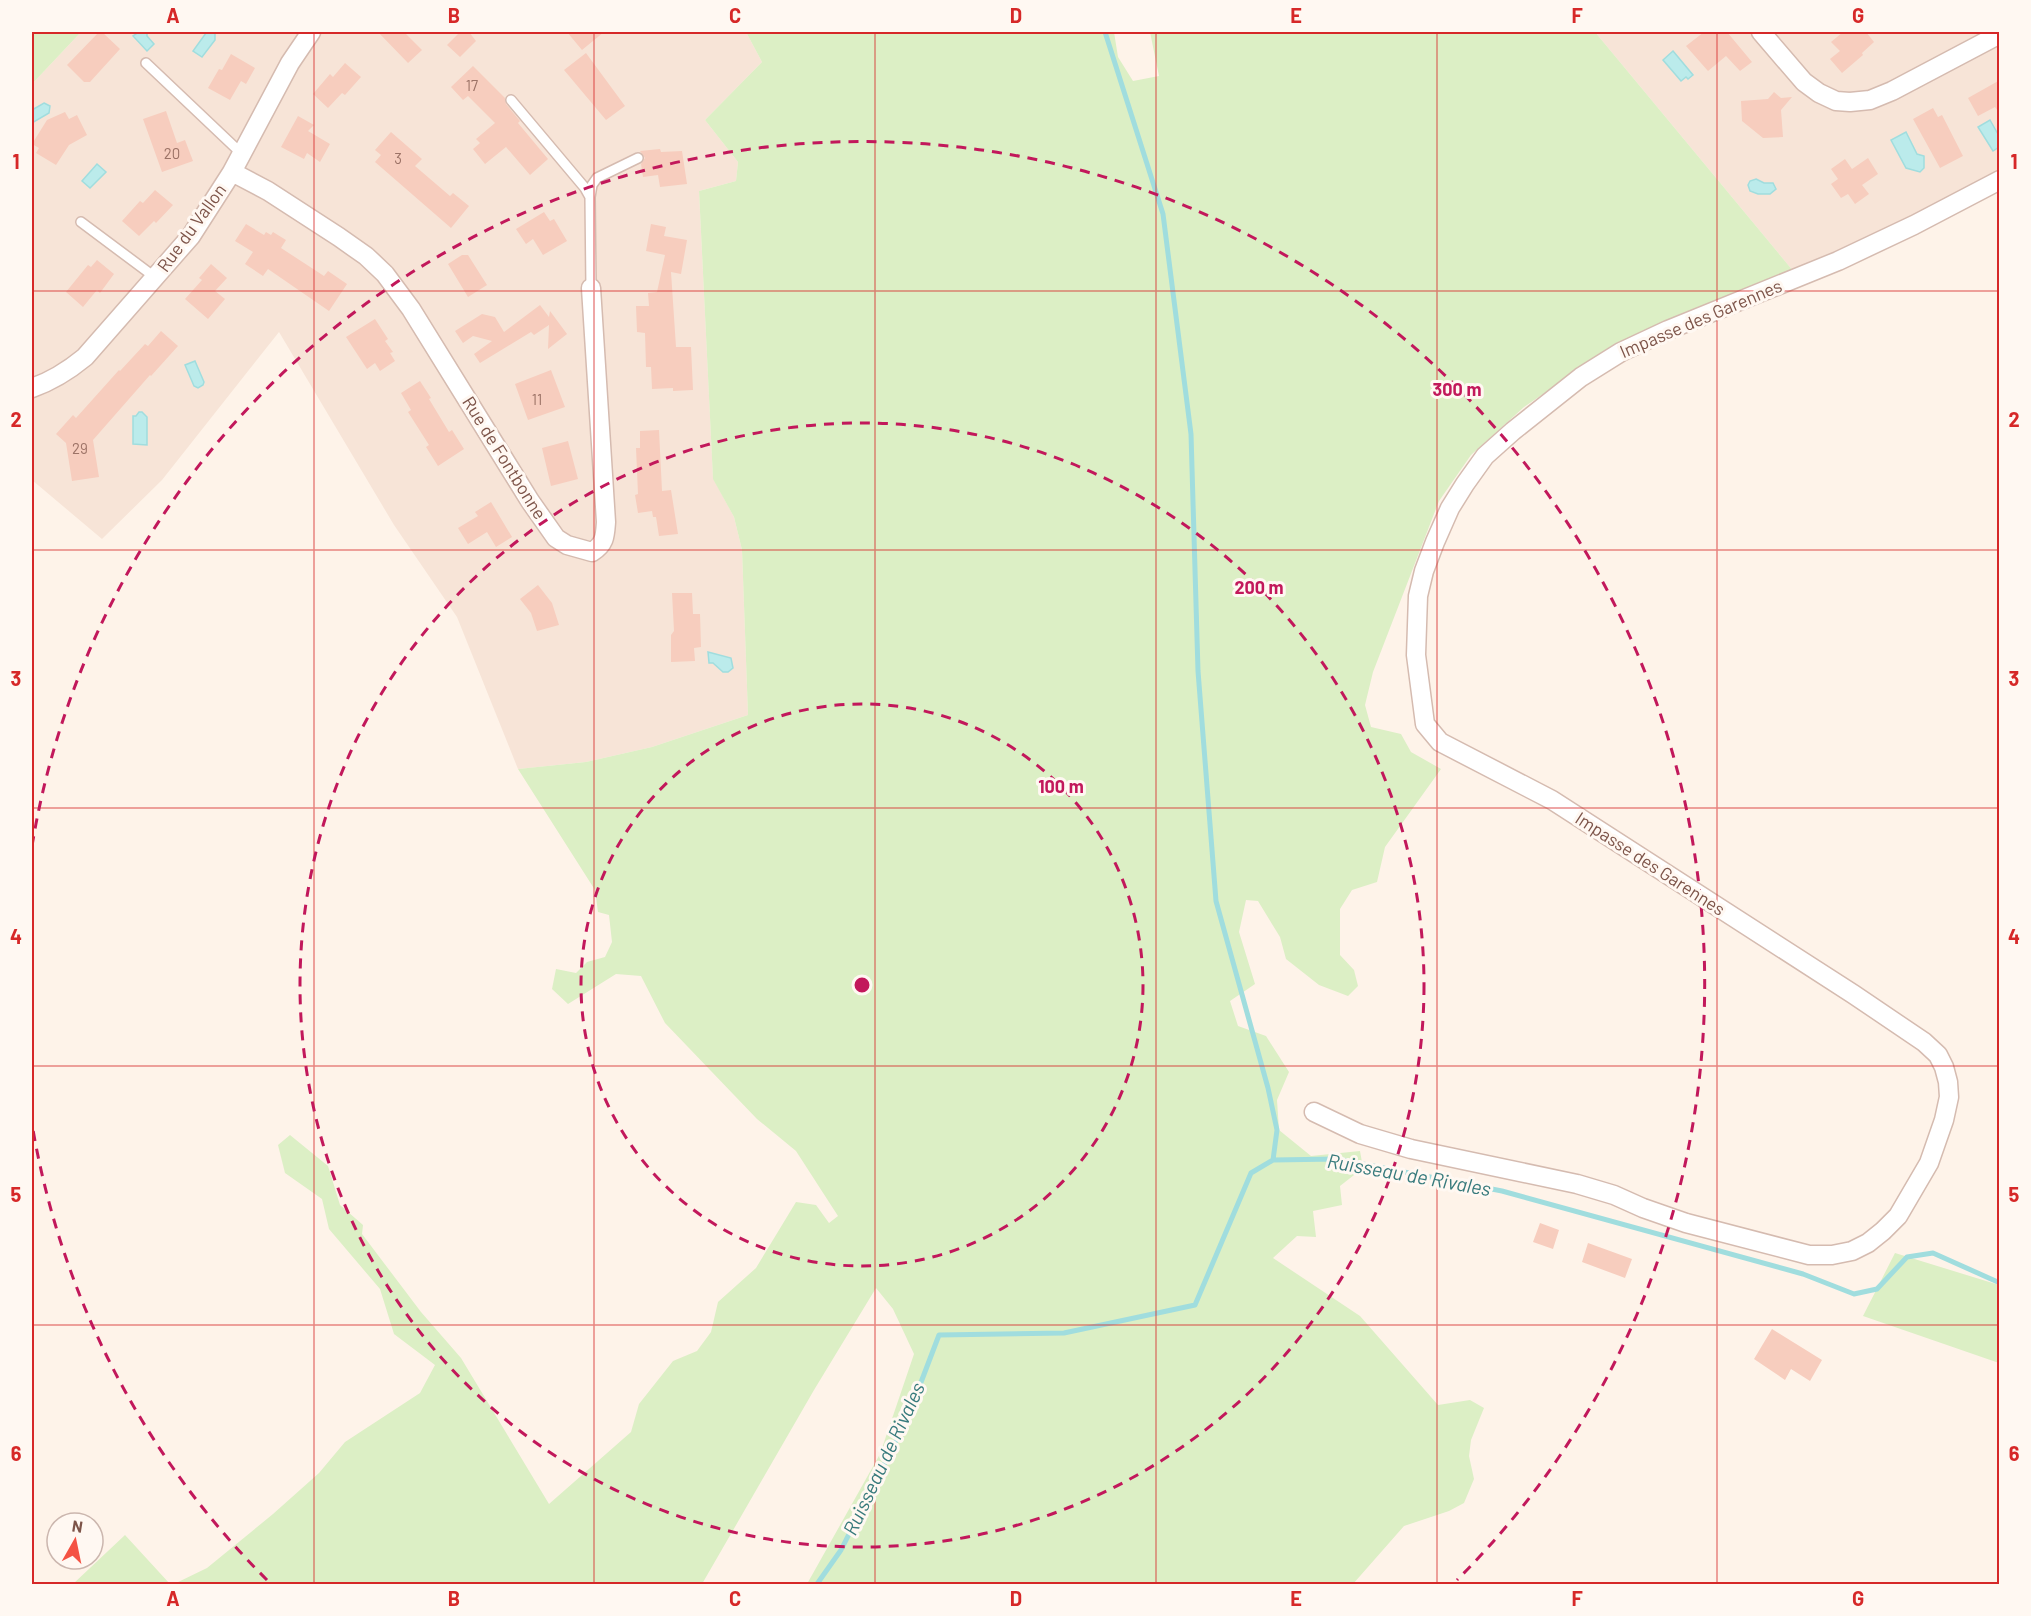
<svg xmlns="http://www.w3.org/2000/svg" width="2031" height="1616" font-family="Barlow,sans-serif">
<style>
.residential{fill:#f7e4d7}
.green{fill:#dcefc5}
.water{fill:#bbebeb;stroke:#a0ddde;stroke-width:1.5}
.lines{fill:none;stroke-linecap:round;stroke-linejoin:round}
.stream{stroke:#a0ddde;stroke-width:5}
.building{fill:#f7cdbe}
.lane-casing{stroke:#d5bbb0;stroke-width:12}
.street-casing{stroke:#d5bbb0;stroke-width:21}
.lane{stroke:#fff;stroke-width:9}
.street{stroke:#fff;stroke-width:18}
.grid{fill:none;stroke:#d62828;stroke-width:1.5;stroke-opacity:0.55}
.ring{fill:none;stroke:#c2185b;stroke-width:3;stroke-dasharray:10 8}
.labels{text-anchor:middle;stroke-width:6;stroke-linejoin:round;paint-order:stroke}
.number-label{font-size:15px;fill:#9c7266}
.street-label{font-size:18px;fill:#7d5449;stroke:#fff8f2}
.water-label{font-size:20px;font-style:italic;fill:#377a7c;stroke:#fff8f2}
.centre{fill:#c2185b;stroke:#fff8f2;stroke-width:3}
.ring-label{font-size:18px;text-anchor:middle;font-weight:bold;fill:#c2185b;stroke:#fff8f2;stroke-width:6;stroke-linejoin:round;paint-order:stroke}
.neatline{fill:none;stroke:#d62828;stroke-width:2}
.grid-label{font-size:20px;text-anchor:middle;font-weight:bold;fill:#d62828}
</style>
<rect width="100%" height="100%" fill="#fef3e9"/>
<path class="residential" d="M81 32H746L762 62 705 120 738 162 736 181 699 191 713 478 734 517 742 550 748 715 652 747 586 762 518 769 457 617 394 525 279 332 162 480 102 539 32 480V84Z
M1595 32H1999V171L1882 233 1794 272Z"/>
<path class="green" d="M32 32H81L32 84Z
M746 32H1114L1118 57 1133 81 1159 76 1150 32H1595L1794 272 1565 379 1524 407 1471 455 1439 501 1373 672 1365 705 1371 727 1401 734 1411 752 1441 769 1385 847 1377 882 1352 890 1340 909V955L1354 970 1358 986 1348 996 1319 985 1286 959 1280 937 1258 901 1246 900 1239 932 1255 984 1230 1001 1238 1026 1266 1036 1289 1072 1277 1100 1279 1130 1311 1156 1360 1151 1363 1168 1340 1186 1342 1205 1313 1211 1316 1237 1297 1236 1273 1258 1360 1316 1438 1405 1470 1400 1484 1408 1471 1440 1469 1456 1474 1479 1464 1503 1449 1511 1404 1526 1353 1584H807L880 1454 914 1354 893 1309 876 1288 814 1390 702 1584H174L207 1568 273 1514 319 1473 345 1442 420 1393 435 1365 394 1334 380 1289 329 1229 322 1199 285 1173 278 1145 290 1135 328 1166 340 1205 363 1225 362 1234 421 1312 461 1358 549 1504 631 1432 639 1404 673 1361 697 1351 711 1332 718 1302 756 1268 796 1202 816 1205 829 1223 838 1216 796 1151 757 1119 665 1023 641 976 616 974 568 1004 552 989 556 969 576 973 587 962 605 957 612 942 609 915 598 912 595 890 518 769 586 762 652 747 748 715 742 550 734 517 713 479 699 191 736 181 738 162 705 120 762 62Z
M1895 1253 1999 1285V1363L1863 1316Z
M125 1535 170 1584H73Z"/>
<path class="water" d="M139 32H147V36L154 44 147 51 133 36Z
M212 32 215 34V40L202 57 193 51 206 33Z
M1673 51 1693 75 1688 79 1686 77 1681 81 1663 60Z
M44 103 50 106 49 113 32 123V110Z
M1990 120 1999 136V147L1993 151 1978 127Z
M1906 132 1917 154 1924 156V168L1920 172 1906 168 1891 140Z
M97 164 106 172 90 188 82 181Z
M1756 179 1764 183H1773L1776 189 1770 194H1758L1750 191 1748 185 1750 181Z
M195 361 204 382 203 385 198 388 194 386 185 365Z
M139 412H142L147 417V445L133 444V416H136Z
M708 652 731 658 733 668 728 672H723L713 663H709Z"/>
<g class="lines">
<path class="stream" d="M1105 32 1163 214 1191 434 1198 671 1216 901 1268 1088 1277 1130 1273 1160
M817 1584 841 1550 907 1419 939 1335 1064 1333 1195 1305 1251 1173 1273 1160 1337 1159 1502 1191 1803 1274 1854 1294 1877 1289 1907 1257 1933 1253 2000 1283"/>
</g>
<path class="building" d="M99 32H102L120 49 90 82H84L67 65Z
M378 32H404L422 50 408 63Z
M460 32H469L476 41 460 57 447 45Z
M567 32H604L582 50Z
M1704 32H1727L1752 62 1740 71 1726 56 1708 71 1686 46Z
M1843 32H1866L1874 42 1862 53 1863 55 1842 73 1830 59 1840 51 1831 42Z
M586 53 625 106 606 120 564 70Z
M231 54 255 68 246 84 241 81 230 100 208 88 219 69 222 70Z
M345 63 361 77 345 95 342 93 328 108 313 94 330 74 333 77Z
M473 66 505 98 506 104 520 121 518 123 548 159 530 175 506 147 485 164 473 149 480 143 476 139 495 123 468 96 463 100 451 87Z
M2000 80V114L1995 107 1978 116 1968 98Z
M1774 92 1781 98 1792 97 1781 110 1783 137 1763 138 1742 121 1741 101 1768 99Z
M1933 108 1938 117 1942 115 1963 156 1940 168 1913 119Z
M166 111 177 143 185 140 193 161 162 172 143 119Z
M65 112 69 119 77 115 87 135 69 145 56 165 36 153 39 148 32 144 47 120Z
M298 116 314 125 308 131 330 144 320 162 307 153 304 159 281 147Z
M391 132 422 159 415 166 450 196 453 193 469 206 451 228 375 162 381 155 375 150Z
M660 149 661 152 682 151 687 184 660 187 658 175 643 177 641 164 645 158 640 151Z
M1868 158 1878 174 1862 185 1869 194 1855 204 1848 194 1841 198 1831 184 1838 179 1831 169 1845 159 1852 169Z
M155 190 173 205 156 223 154 221 139 236 122 221 140 201 143 203Z
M544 212 550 221 554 219 567 241 543 255 533 239 526 244 516 229Z
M246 224 264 235 266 232 271 235 273 232 286 240 281 248 324 276 328 271 347 284 329 311 268 269 263 276 245 264 253 252 235 241Z
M651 224 666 227 664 236 687 240 681 274 671 272 676 347H691L693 390 673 391V388L652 389 651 367H646L645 333 637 332 636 306H649L648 293 657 292 665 255 646 251Z
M462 255H468L487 285 468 297 448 264Z
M97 260 114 274 100 293 97 290 83 307 66 292 88 265 91 267Z
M211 264 227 278 215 291 225 299 208 319 185 299 202 280 199 278Z
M540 305 549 317 550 311 567 334 548 349 549 325 534 335 531 332 480 363 474 354 492 341 473 336 463 343 455 331 482 314 495 317 504 332Z
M375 319 388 339 385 341 393 352 390 353 395 361 380 371 375 363 367 369 346 337Z
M161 331 178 346 151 376 150 375 93 440 99 477 72 481 66 443 56 434 73 415 76 418 119 370 120 371 145 344 148 346Z
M551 370 565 407 528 420 515 384Z
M420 381 431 398 429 399 449 432 452 430 464 449 438 466 426 447 429 445 408 412 411 410 401 393Z
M659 430 662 491 671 490 678 534 659 536 656 517H653L652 511 638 513 635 495 638 494 636 448H640V431Z
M568 441 578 479 551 486 542 448Z
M491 502 512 537 496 547 487 532 468 544 458 528 478 516 475 512Z
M538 585 552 603 559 625 537 631 531 613 520 599Z
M672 593H692L693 614H700L701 647 694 648 695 661 671 662V635L674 631Z
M1540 1223 1559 1230 1553 1249 1533 1242Z
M1588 1243 1632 1259 1625 1278 1582 1262Z
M1772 1329 1822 1360 1810 1381 1791 1369 1785 1380 1754 1359Z"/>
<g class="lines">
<defs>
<path id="lane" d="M146 63 242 154
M511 100 585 188 590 197 591 288
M590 197 592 185 597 178 638 158
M81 222 156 278"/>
<path id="street" d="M1761 32 1804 82 1819 93 1836 101 1850 102 1870 100 1892 91 2000 34
M232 172 268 191 339 237 366 256 385 274 411 309 530 501 556 538 567 545 592 552C605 544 605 536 606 522L591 288
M32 388C52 381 68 371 85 357L191 236 232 172 290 63 311 32
M1314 1112 1360 1134 1411 1149 1577 1184 1614 1195 1643 1208 1686 1223 1809 1255H1832L1852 1251 1868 1243 1883 1231 1898 1216 1929 1163 1944 1120 1949 1097 1948 1082 1944 1067 1938 1055 1924 1042 1853 994 1552 800 1440 742 1425 724 1416 655 1418 596 1424 571 1435 542 1450 508 1465 484 1485 456 1513 431 1581 377 1621 352 1668 330 1838 261 1914 225 2000 180"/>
</defs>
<use href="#lane" class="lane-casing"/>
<use href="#street" class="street-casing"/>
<use href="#lane" class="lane"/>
<use href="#street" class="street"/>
</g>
<path class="grid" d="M314 32V1584M594 32V1584M875 32V1584M1156 32V1584M1437 32V1584M1717 32V1584M32 291H2000M32 550H2000M32 808H2000M32 1066H2000M32 1325H2000"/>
<g class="ring">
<circle cx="862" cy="985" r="281"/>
<circle cx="862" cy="985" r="562"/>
<path d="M267 1580A842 842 0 0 1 32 1124M32 846A842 842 0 1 1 1457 1580"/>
</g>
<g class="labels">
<g class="number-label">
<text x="472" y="91">17</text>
<text x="172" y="159">20</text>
<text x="398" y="164">3</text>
<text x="537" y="405">11</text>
<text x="80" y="454">29</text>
</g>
<g class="street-label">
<text transform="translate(192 228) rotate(-54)" y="6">Rue du Vallon</text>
<text transform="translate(1701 319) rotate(-23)" y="6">Impasse des Garennes</text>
<text transform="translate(504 458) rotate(58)" y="6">Rue de Fontbonne</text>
<text transform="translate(1650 864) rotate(33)" y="6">Impasse des Garennes</text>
</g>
<g class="water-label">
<text transform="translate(1409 1175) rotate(10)" y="7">Ruisseau de Rivales</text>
<text transform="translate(884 1459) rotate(-65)" y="7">Ruisseau de Rivales</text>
</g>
</g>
<circle cx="862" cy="985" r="9" class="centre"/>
<g class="ring-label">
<text x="1457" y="396">300 m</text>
<text x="1259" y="594">200 m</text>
<text x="1061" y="793">100 m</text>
</g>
<rect width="2031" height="1616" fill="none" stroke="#fff8f2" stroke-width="66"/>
<g transform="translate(75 1541) rotate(9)"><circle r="28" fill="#fff8f2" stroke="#cbb6ae" stroke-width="1.5"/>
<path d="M0-4.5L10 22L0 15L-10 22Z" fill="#f45243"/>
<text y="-9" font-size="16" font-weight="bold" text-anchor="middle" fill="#7d5449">N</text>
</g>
<rect x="33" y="33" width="1965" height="1550" class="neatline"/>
<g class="grid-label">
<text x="173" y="23">A</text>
<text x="454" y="23">B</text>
<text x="735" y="23">C</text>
<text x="1016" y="23">D</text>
<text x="1296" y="23">E</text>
<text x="1577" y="23">F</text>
<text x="1858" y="23">G</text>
<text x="16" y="169">1</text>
<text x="2014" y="169">1</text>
<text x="16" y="427">2</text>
<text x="2014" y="427">2</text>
<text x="16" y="686">3</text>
<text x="2014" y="686">3</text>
<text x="16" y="944">4</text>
<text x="2014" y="944">4</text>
<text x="16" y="1202">5</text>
<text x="2014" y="1202">5</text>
<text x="16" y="1461">6</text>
<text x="2014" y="1461">6</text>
<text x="173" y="1606">A</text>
<text x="454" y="1606">B</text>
<text x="735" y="1606">C</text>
<text x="1016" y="1606">D</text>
<text x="1296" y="1606">E</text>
<text x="1577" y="1606">F</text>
<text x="1858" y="1606">G</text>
</g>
</svg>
